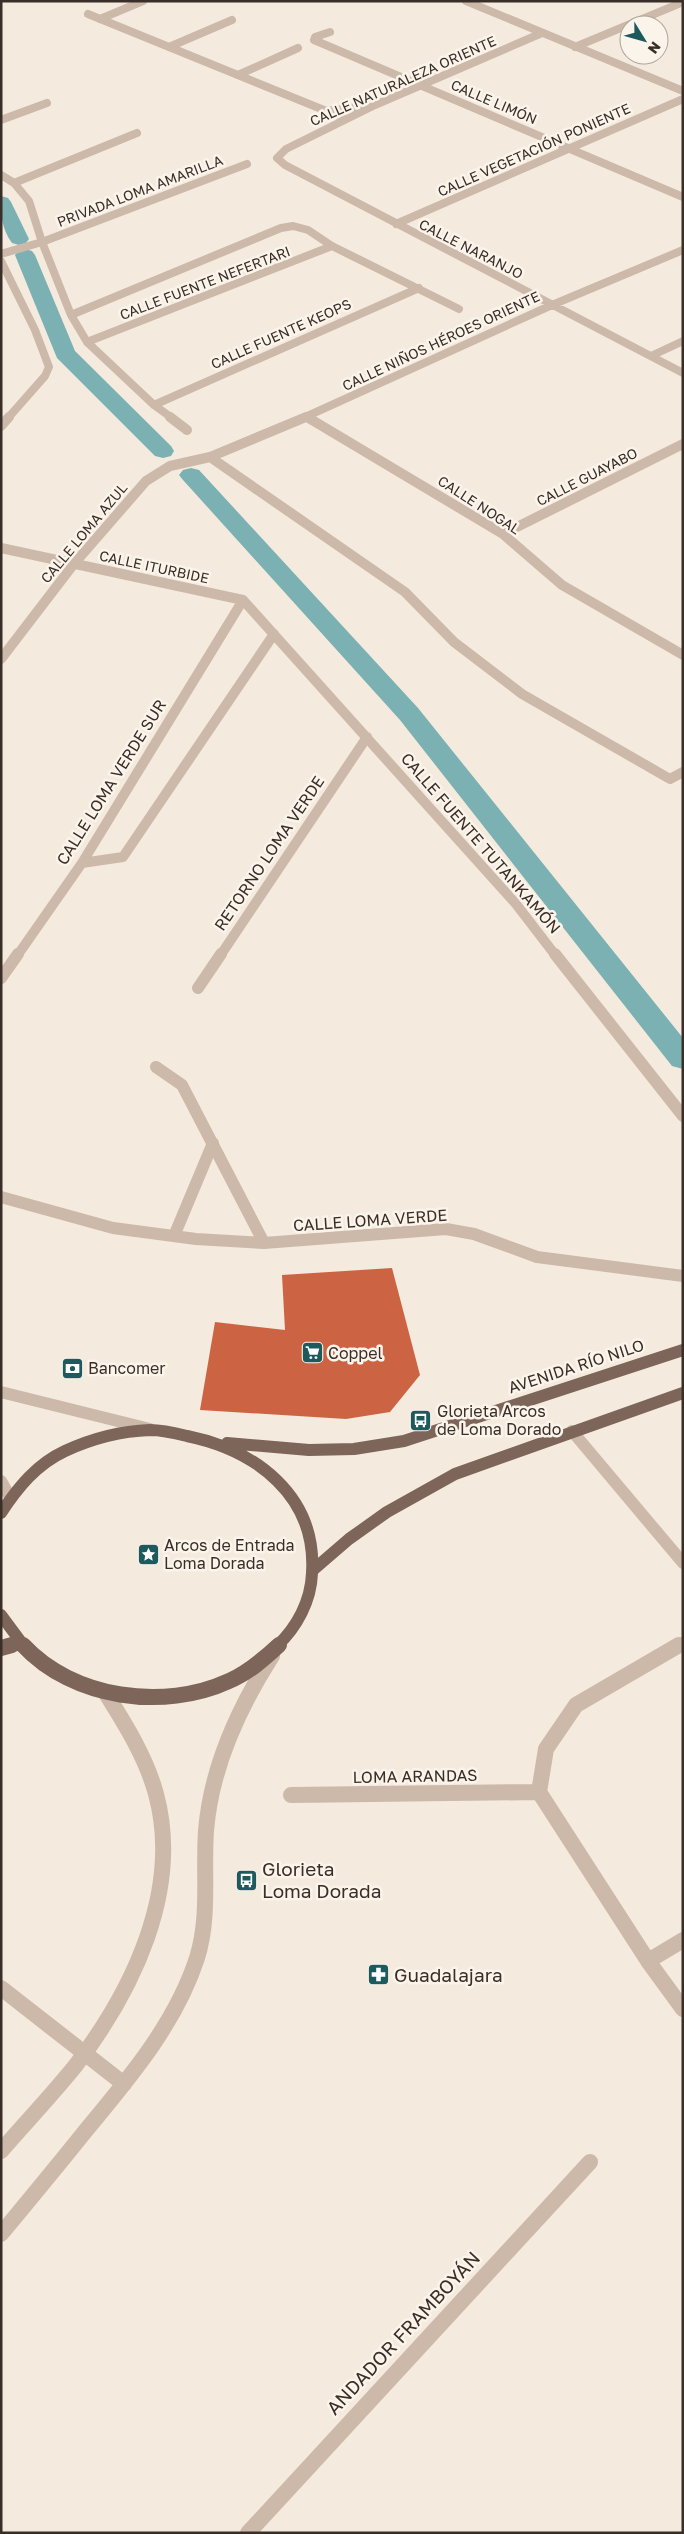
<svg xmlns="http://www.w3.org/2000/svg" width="684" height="2534" font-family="'Golos Text',sans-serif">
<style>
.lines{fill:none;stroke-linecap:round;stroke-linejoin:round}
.canal{fill:#7bb1b3;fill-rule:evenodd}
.building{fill:#cc6444}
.minor-far3{stroke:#cdb9a9;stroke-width:8}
.minor-far2{stroke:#cdb9a9;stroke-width:10}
.minor-far1{stroke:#cdb9a9;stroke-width:12}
.minor{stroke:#cdb9a9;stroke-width:16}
.major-far1{stroke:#7d6559;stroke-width:12}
.major{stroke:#7d6559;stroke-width:16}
.labels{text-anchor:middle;stroke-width:5;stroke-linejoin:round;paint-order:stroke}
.far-street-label{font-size:14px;fill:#3a2e29;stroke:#fbf4eb}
.street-label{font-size:16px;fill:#3a2e29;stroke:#fbf4eb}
.poi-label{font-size:16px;fill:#3a2e29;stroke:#fbf4eb;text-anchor:start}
.near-poi-label{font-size:19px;fill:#3a2e29;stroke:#fbf4eb;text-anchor:start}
.near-street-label{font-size:19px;fill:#3a2e29;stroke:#fbf4eb}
</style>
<rect width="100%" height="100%" fill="#f4eade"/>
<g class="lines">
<path class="canal" d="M1 196 8 198 11 202 29 239 26 243 19 245 12 243C1 228 1 214 1 196Z
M25 249 32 251 35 255 75 351 171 446 174 451 171 456 163 458 155 456 57 358 15 255 18 251Z
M191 468 199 470 418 708 683 1038V1069L672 1066 400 720 183 480 179 475 183 470Z"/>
</g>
<path class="building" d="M392 1268 420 1375 390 1412 346 1419 200 1410 215 1322 285 1330 282 1275Z"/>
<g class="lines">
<path class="minor-far3" d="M466 1 683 91
M88 14 346 119
M100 19 143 1
M330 32 315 37 314 40 683 197
M542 33 375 105 286 149 277 158 285 165 683 373
M169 47 232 20
M575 47 683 2
M238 75 298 48
M327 111 366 106
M1 120 47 103
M1 175 14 183 29 201 42 242 71 315 87 342 154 405 172 418
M14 183 137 133
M396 224 683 99
M1 254 42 242 247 164
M1 261 35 330 49 367 45 376 8 418
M71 315 281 228 293 226 308 230 332 246 459 309
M87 342 332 246
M651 356 683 341
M154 405 419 288
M307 417 309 418
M303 418 552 305 683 250"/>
<path class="minor-far2" d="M170 417 187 430
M307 417 503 534 562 585 683 655
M1 426 9 417
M210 457 405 592 454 642 522 694 670 779 683 772
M503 534 683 444
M1 548 243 600
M243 600 516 904 556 956
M1 659 73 565 146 481 170 466 210 457 306 417
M82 863 123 857 274 634
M17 956 82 863 243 600
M220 956 367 737"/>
<path class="minor-far1" d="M555 954 683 1116
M1 978 18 954
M198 988 221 954
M156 1067 182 1085 264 1243
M1 1197 113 1228 196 1239 264 1243 446 1229 474 1234 537 1257 683 1276
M174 1236 213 1143
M1 1392 150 1429
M572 1431 683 1563
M1 1481 10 1497
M677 1646 683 1643"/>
<path class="minor" d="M539 1792 648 1961 683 2009
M539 1792 546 1749 576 1705 679 1645
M291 1795 539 1792
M648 1961 683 1940
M1 1988 124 2084
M1 2151C26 2122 52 2095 76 2065 133 1990 182 1890 156 1794 146 1757 125 1724 105 1692
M1 2234C30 2199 59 2164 87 2129 130 2077 176 2023 197 1958 210 1917 203 1873 206 1831 211 1767 238 1709 272 1656
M248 2533 590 2162"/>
<path class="major-far1" d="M227 1443 309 1450 354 1449 404 1441 683 1350
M1 1513C18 1487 37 1464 65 1451 91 1439 121 1431 150 1430 162 1430 175 1433 187 1436 256 1450 317 1496 312 1573 311 1601 297 1627 277 1646
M313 1570 349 1539 387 1512 455 1474 683 1393
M1 1615 24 1646
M7 1646 20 1643"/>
<path class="major" d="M23 1645C73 1699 164 1711 229 1681 248 1673 264 1659 279 1645
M1 1648 12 1645"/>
</g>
<defs>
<symbol id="supermarket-square" viewBox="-11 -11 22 22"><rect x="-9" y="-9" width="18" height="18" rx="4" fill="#1c5a5e" stroke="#fbf4eb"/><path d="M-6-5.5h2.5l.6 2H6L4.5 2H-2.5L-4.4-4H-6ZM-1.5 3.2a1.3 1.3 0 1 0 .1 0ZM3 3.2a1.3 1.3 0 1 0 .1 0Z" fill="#fff"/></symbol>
<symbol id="bank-square" viewBox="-11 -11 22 22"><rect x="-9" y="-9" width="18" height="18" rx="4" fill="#1c5a5e" stroke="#fbf4eb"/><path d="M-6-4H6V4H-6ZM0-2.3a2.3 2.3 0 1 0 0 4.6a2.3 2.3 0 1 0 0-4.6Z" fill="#fff"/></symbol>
<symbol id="bus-square" viewBox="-11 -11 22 22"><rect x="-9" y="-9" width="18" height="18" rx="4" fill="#1c5a5e" stroke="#fbf4eb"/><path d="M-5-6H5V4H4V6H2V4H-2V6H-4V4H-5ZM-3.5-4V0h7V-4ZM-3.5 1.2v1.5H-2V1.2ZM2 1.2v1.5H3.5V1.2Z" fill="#fff"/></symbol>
<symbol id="sight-square" viewBox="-11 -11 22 22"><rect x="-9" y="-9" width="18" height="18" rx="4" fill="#1c5a5e" stroke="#fbf4eb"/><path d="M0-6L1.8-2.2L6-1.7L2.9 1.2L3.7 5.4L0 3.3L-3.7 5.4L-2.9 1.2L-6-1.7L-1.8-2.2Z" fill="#fff"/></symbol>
<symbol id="pharmacy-square" viewBox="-11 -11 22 22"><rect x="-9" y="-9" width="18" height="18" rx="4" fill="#1c5a5e" stroke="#fbf4eb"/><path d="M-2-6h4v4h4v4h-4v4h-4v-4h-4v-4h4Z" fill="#fff"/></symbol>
</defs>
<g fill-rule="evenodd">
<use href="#supermarket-square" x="300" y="1340" width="25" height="25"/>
<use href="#bank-square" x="60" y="1356" width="25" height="25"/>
<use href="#bus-square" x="408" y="1408" width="25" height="25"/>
<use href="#sight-square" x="136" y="1542" width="25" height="25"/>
<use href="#bus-square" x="234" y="1868" width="25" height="25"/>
<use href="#pharmacy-square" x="366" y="1962" width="25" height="25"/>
</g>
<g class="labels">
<g class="far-street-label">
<text transform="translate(403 81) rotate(-24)" y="5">CALLE NATURALEZA ORIENTE</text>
<text transform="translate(494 102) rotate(23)" y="5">CALLE LIMÓN</text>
<text transform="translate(534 150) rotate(-24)" y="5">CALLE VEGETACIÓN PONIENTE</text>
<text transform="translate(140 191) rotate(-21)" y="5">PRIVADA LOMA AMARILLA</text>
<text transform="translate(471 249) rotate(27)" y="5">CALLE NARANJO</text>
<text transform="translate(205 283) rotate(-21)" y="5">CALLE FUENTE NEFERTARI</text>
<text transform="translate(281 334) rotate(-24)" y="5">CALLE FUENTE KEOPS</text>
<text transform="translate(441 341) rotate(-25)" y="5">CALLE NIÑOS HÉROES ORIENTE</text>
<text transform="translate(587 477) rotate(-27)" y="5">CALLE GUAYABO</text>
<text transform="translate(479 505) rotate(33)" y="5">CALLE NOGAL</text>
<text transform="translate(84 533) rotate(-50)" y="5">CALLE LOMA AZUL</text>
<text transform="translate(154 567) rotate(12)" y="5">CALLE ITURBIDE</text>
</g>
<g class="street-label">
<text transform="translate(111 782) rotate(-58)" y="6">CALLE LOMA VERDE SUR</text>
<text transform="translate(481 843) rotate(49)" y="6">CALLE FUENTE TUTANKAMÓN</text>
<text transform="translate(269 853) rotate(-56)" y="6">RETORNO LOMA VERDE</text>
<text transform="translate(370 1220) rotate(-4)" y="6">CALLE LOMA VERDE</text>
<text transform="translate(576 1366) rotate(-18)" y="6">AVENIDA RÍO NILO</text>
<text transform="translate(415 1776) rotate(-1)" y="6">LOMA ARANDAS</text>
</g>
<g class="poi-label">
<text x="328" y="1359">Coppel</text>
<text x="88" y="1374">Bancomer</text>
<text x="437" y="1417">Glorieta Arcos<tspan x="437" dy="18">de Loma Dorado</tspan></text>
<text x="164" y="1551">Arcos de Entrada<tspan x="164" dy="18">Loma Dorada</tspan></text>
</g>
<g class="near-poi-label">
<text x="262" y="1876">Glorieta<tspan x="262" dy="22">Loma Dorada</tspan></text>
<text x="394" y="1982">Guadalajara</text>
</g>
<g class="near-street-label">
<text transform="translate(403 2333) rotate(-47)" y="7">ANDADOR FRAMBOYÁN</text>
</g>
</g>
<rect width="684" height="2534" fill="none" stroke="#3a2e29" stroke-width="5"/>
<g transform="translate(644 40) rotate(127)"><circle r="24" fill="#fbf4eb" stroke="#aea59d"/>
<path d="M0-4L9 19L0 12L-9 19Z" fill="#1c5a5e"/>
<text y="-8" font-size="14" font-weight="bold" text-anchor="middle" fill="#3a2e29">N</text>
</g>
</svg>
